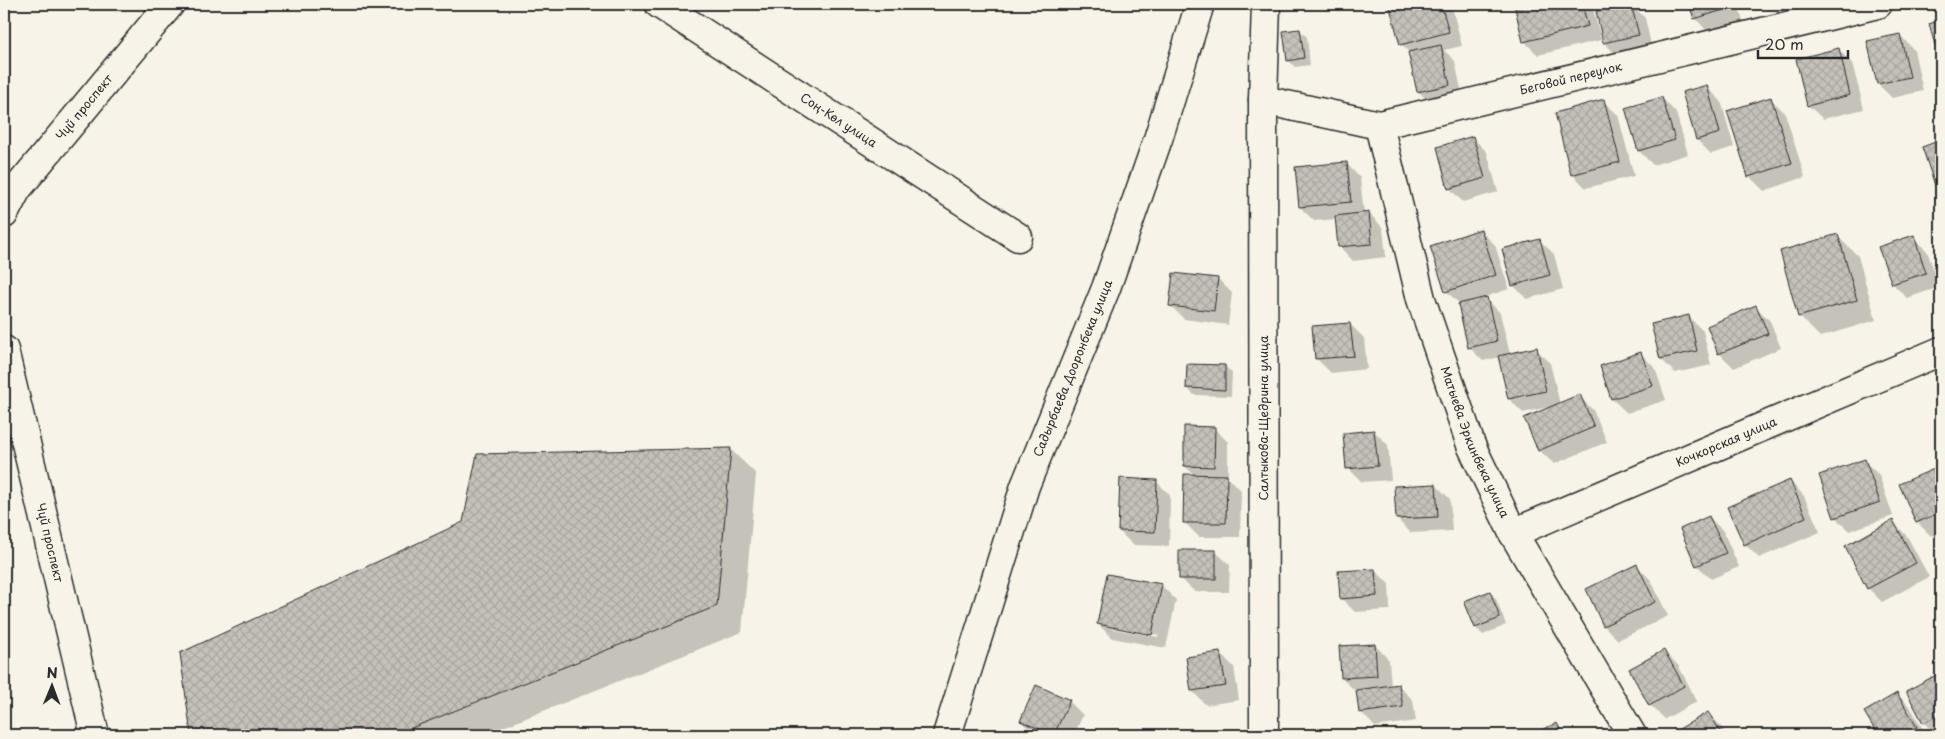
<svg xmlns="http://www.w3.org/2000/svg" width="1945" height="739" font-family="'Playpen Sans',sans-serif">
<style>
.shadow{fill:#0003;fill-rule:evenodd}
.building{fill:url(#building-cross-hatch);stroke:#2b2b2b}
.lines{fill:none;stroke-linecap:round;stroke-linejoin:round}
.street-casing{stroke:#2b2b2b;stroke-width:31}
.secondary-casing{stroke:#2b2b2b;stroke-width:31}
.street{stroke:#f7f3e8;stroke-width:28}
.secondary{stroke:#f7f3e8;stroke-width:28}
.labels{text-anchor:middle;stroke-width:4.5;stroke-linejoin:round;paint-order:stroke}
.street-label{font-size:12px;fill:#2b2b2b;stroke:#f7f3e8}
</style>
<defs>
<pattern id="building-cross-hatch" width="8" height="8" patternUnits="userSpaceOnUse" patternTransform="scale(1.25)"><rect width="8" height="8" fill="#c4c1b9"/><path d="M0 0l8 8M0 8l8-8" fill="none" stroke="#a9a69f"/></pattern>
</defs>
<rect width="100%" height="100%" fill="#f7f3e8"/>
<filter id="ink" filterUnits="userSpaceOnUse"><feTurbulence type="fractalNoise" baseFrequency=".02" numOctaves="2"/><feDisplacementMap in="SourceGraphic" scale="10" xChannelSelector="R" yChannelSelector="G"/><feConvolveMatrix kernelMatrix="1 2 1 2 8 2 1 2 1" color-interpolation-filters="sRGB"/></filter>
<g filter="url(#ink)">
<path class="shadow" d="M1396 4H1449L1452 7 1462 46 1444 50 1455 61 1463 99 1432 105 1418 91 1409 52 1401 44 1390 5Z
M1515 4H1592L1601 40 1538 55 1524 41Z
M1631 4 1645 18 1652 49 1619 57 1604 43 1597 12Z
M1690 4H1738L1743 22 1709 33 1695 18Z
M1300 30 1307 37 1310 65 1295 67 1288 60Z
M1900 35 1914 50 1923 91 1892 98 1878 84Z
M1838 49 1852 63 1864 109 1823 119 1808 105Z
M1707 87 1721 101 1734 147 1711 154 1697 140Z
M1662 98 1676 113 1688 154 1653 165 1639 151Z
M1771 99 1785 113 1805 177 1764 191 1749 176Z
M1603 101 1618 115 1634 176 1586 188 1572 174Z
M1473 138 1487 152 1498 192 1463 202 1449 188Z
M1941 142V197L1923 148Z
M1346 163 1360 178 1364 214 1369 213 1383 228 1386 257 1353 261 1339 246 1336 219 1314 221 1300 207Z
M1480 230 1495 245 1509 289 1485 297 1500 313 1510 354 1536 349 1550 363 1560 404 1579 396 1593 410 1607 442 1554 464 1539 450 1548 407 1523 413 1509 399 1500 357 1483 361 1469 347 1461 305 1446 291Z
M1837 236 1858 256 1876 320 1820 337 1799 316Z
M1913 237 1927 251 1940 287 1907 298 1893 284Z
M1539 240 1554 254 1563 289 1527 299 1513 285Z
M1218 279 1232 293 1228 325 1184 319 1170 305Z
M1756 307 1770 321 1781 348 1734 368 1720 354 1709 327Z
M1689 317 1703 331 1711 365 1675 373 1661 359Z
M1350 324 1364 338 1367 369 1331 373 1317 359Z
M1641 354 1655 368 1666 400 1627 413 1612 399 1601 367Z
M1225 366 1232 373 1231 396 1194 395 1187 388Z
M1214 428 1228 442V478L1241 490 1240 537H1199L1184 522 1195 476 1185 466Z
M1374 431 1388 445 1391 480 1362 482 1348 468Z
M730 449 756 474 742 632 483 735H193L182 654Z
M1864 461 1879 475 1893 516 1849 531 1835 517Z
M1941 467V532L1931 536 1917 522 1901 484Z
M1156 481 1170 495 1169 546 1133 545 1119 531Z
M1790 481 1804 496 1820 532 1759 558 1745 544Z
M1436 485 1450 499 1452 531 1411 533 1397 519Z
M1709 517 1723 531 1739 567 1711 579 1697 565Z
M1893 522 1907 536 1929 577 1882 602 1868 588Z
M1215 551 1230 565 1229 592H1195L1180 578Z
M1637 566 1651 580 1668 616 1618 640 1604 626 1587 589Z
M1375 570 1389 584 1390 610 1355 612 1341 598Z
M1161 585 1176 600 1166 648 1112 638 1098 624ZM1113 626 1159 635 1158 637 1113 629Z
M1490 592 1496 599 1506 625 1483 635 1476 628 1466 602Z
M1375 645 1389 660 1391 687 1399 686 1413 700 1416 721 1375 727 1361 712 1358 692H1356L1342 678Z
M1663 651 1678 665 1697 701 1665 719 1650 705Z
M1220 653 1234 667 1239 700 1206 705 1192 691Z
M1940 674 1941 676V735H1937L1924 723 1907 691Z
M1897 694 1911 708 1926 735H1879L1866 713Z
M1069 701 1083 715 1074 735H1035L1021 721Z
M1708 713 1722 727 1727 735H1672Z
M1557 724 1568 735H1533Z"/>
<path class="building" d="M1389 4H1441L1449 32 1400 45Z
M1514 4H1582L1588 26 1523 42Z
M1626 4H1631L1639 35 1603 43 1596 11Z
M1689 4H1729L1730 8 1694 19Z
M1941 20V58L1939 59 1929 24Z
M1300 29 1304 58 1287 61 1283 31Z
M1900 34 1910 77 1877 84 1867 41Z
M1441 45 1450 85 1417 92 1408 52Z
M1839 48 1850 95 1807 106 1796 59Z
M1707 85 1720 133 1696 140 1682 92Z
M1662 97 1675 140 1638 151 1625 108Z
M1771 97 1792 163 1748 177 1727 111Z
M1604 99 1620 162 1571 175 1555 113Z
M1473 136 1485 178 1448 189 1437 147Z
M1941 140V197H1939L1922 147Z
M1347 162 1351 202 1299 207 1295 167Z
M1369 212 1372 244 1338 247 1335 216Z
M1481 229 1496 275 1445 292 1430 246Z
M1838 234 1857 300 1798 317 1780 251Z
M1914 235 1926 273 1892 284 1878 247Z
M1540 239 1550 275 1512 286 1502 249Z
M1173 273 1218 278 1214 311 1169 306Z
M1487 297 1497 341 1468 348 1458 304Z
M1756 305 1768 334 1718 354 1707 326Z
M1689 315 1697 351 1660 359 1651 324Z
M1350 323 1354 356 1315 359 1312 326Z
M1537 347 1546 391 1508 399 1498 356Z
M1641 352 1653 386 1611 399 1600 366Z
M1187 364 1225 365V390L1186 388Z
M1580 394 1594 427 1538 451 1524 418Z
M1184 426 1215 427 1214 467 1184 466Z
M1374 430 1378 466 1346 469 1343 433Z
M731 448 717 606 394 735H191L180 653 463 522 477 454Z
M1865 459 1880 502 1834 518 1819 475Z
M1941 466V512L1916 523 1899 484Z
M1184 474 1227 475 1226 523H1183Z
M1120 478 1157 480 1155 532 1118 531Z
M1790 480 1806 517 1744 545 1727 507Z
M1436 484 1438 517 1396 519 1394 486Z
M1709 516 1726 553 1696 566 1680 529Z
M1893 520 1916 563 1867 589 1845 546Z
M1179 550H1216V579H1179Z
M1637 564 1655 602 1603 626 1586 589Z
M1375 569 1377 596 1340 599 1338 571Z
M1107 574 1162 584 1152 635 1097 624Z
M1490 591 1500 618 1475 628 1464 601Z
M1375 644 1377 676 1341 678 1339 646Z
M1664 650 1684 686 1649 706 1629 669Z
M1220 652 1226 686 1191 691 1186 657Z
M1940 673 1941 714 1923 723 1906 691Z
M1399 684 1403 707 1359 713 1356 690Z
M1036 685 1070 700 1054 735 1020 721Z
M1897 693 1917 727 1902 735H1878L1864 712Z
M1708 712 1723 735H1669Z
M1557 723 1563 735H1530Z"/>
<g class="lines">
<defs>
<g id="street">
<path id="s1" d="M659 4 1018 237"/>
<path id="s2" d="M1263 100 1379 125 1878 4"/>
<path id="s3" d="M1379 125 1421 299 1471 445 1513 533 1632 735"/>
<path id="s4" d="M4 214 17 189 170 4"/>
<path id="s5" d="M4 350 95 735"/>
<path id="s6" d="M1513 533 1941 351"/>
<path d="M1264 735 1263 100 1266 4"/>
</g>
<g id="secondary">
<path id="s7" d="M947 735 1025 486 1106 288 1158 139 1200 4"/>
</g>
</defs>
<use href="#street" class="street-casing"/>
<use href="#secondary" class="secondary-casing"/>
<use href="#street" class="street"/>
<use href="#secondary" class="secondary"/>
</g>
</g>
<g class="labels">
<g class="street-label">
<text dy="4" stroke="none"><textPath href="#s2" startOffset="316">Беговой переулок</textPath></text>
<text dy="4" stroke="none"><textPath href="#s4" startOffset="134">Чүй проспект</textPath></text>
<text dy="4" stroke="none"><textPath href="#s1" startOffset="214">Соң-Көл улица</textPath></text>
<text dy="4" stroke="none"><textPath href="#s7" startOffset="388">Садырбаева Дооронбека улица</textPath></text>
<text transform="translate(1264 418) rotate(-90)" y="4">Салтыкова-Щедрина улица</text>
<text dy="4" stroke="none"><textPath href="#s3" startOffset="332">Матыева Эркинбека улица</textPath></text>
<text dy="4" stroke="none"><textPath href="#s6" startOffset="232">Кочкорская улица</textPath></text>
<text dy="4" stroke="none"><textPath href="#s5" startOffset="198">Чүй проспект</textPath></text>
</g>
</g>
<rect width="1945" height="739" fill="none" stroke="#f7f3e8" stroke-width="20"/>
<rect x="10" y="10" width="1925" height="719" fill="none" stroke="#2b2b2b" stroke-width="2" filter="url(#ink)"/>
<g transform="translate(52 686) rotate(1)" stroke="#f7f3e8" stroke-width="4" paint-order="stroke">
<path d="M0-4L9 19L0 12L-9 19Z" fill="#2b2b2b"/>
<text y="-8" font-size="14" font-weight="bold" text-anchor="middle" fill="#2b2b2b">N</text>
</g>
<path d="M1758 50v8h90v-8" fill="none" stroke="#2b2b2b" stroke-width="2.5"/>
<text x="1765" y="50" font-size="15" fill="#2b2b2b" stroke="#f7f3e8" stroke-width="4" paint-order="stroke">20 m</text>
</svg>
